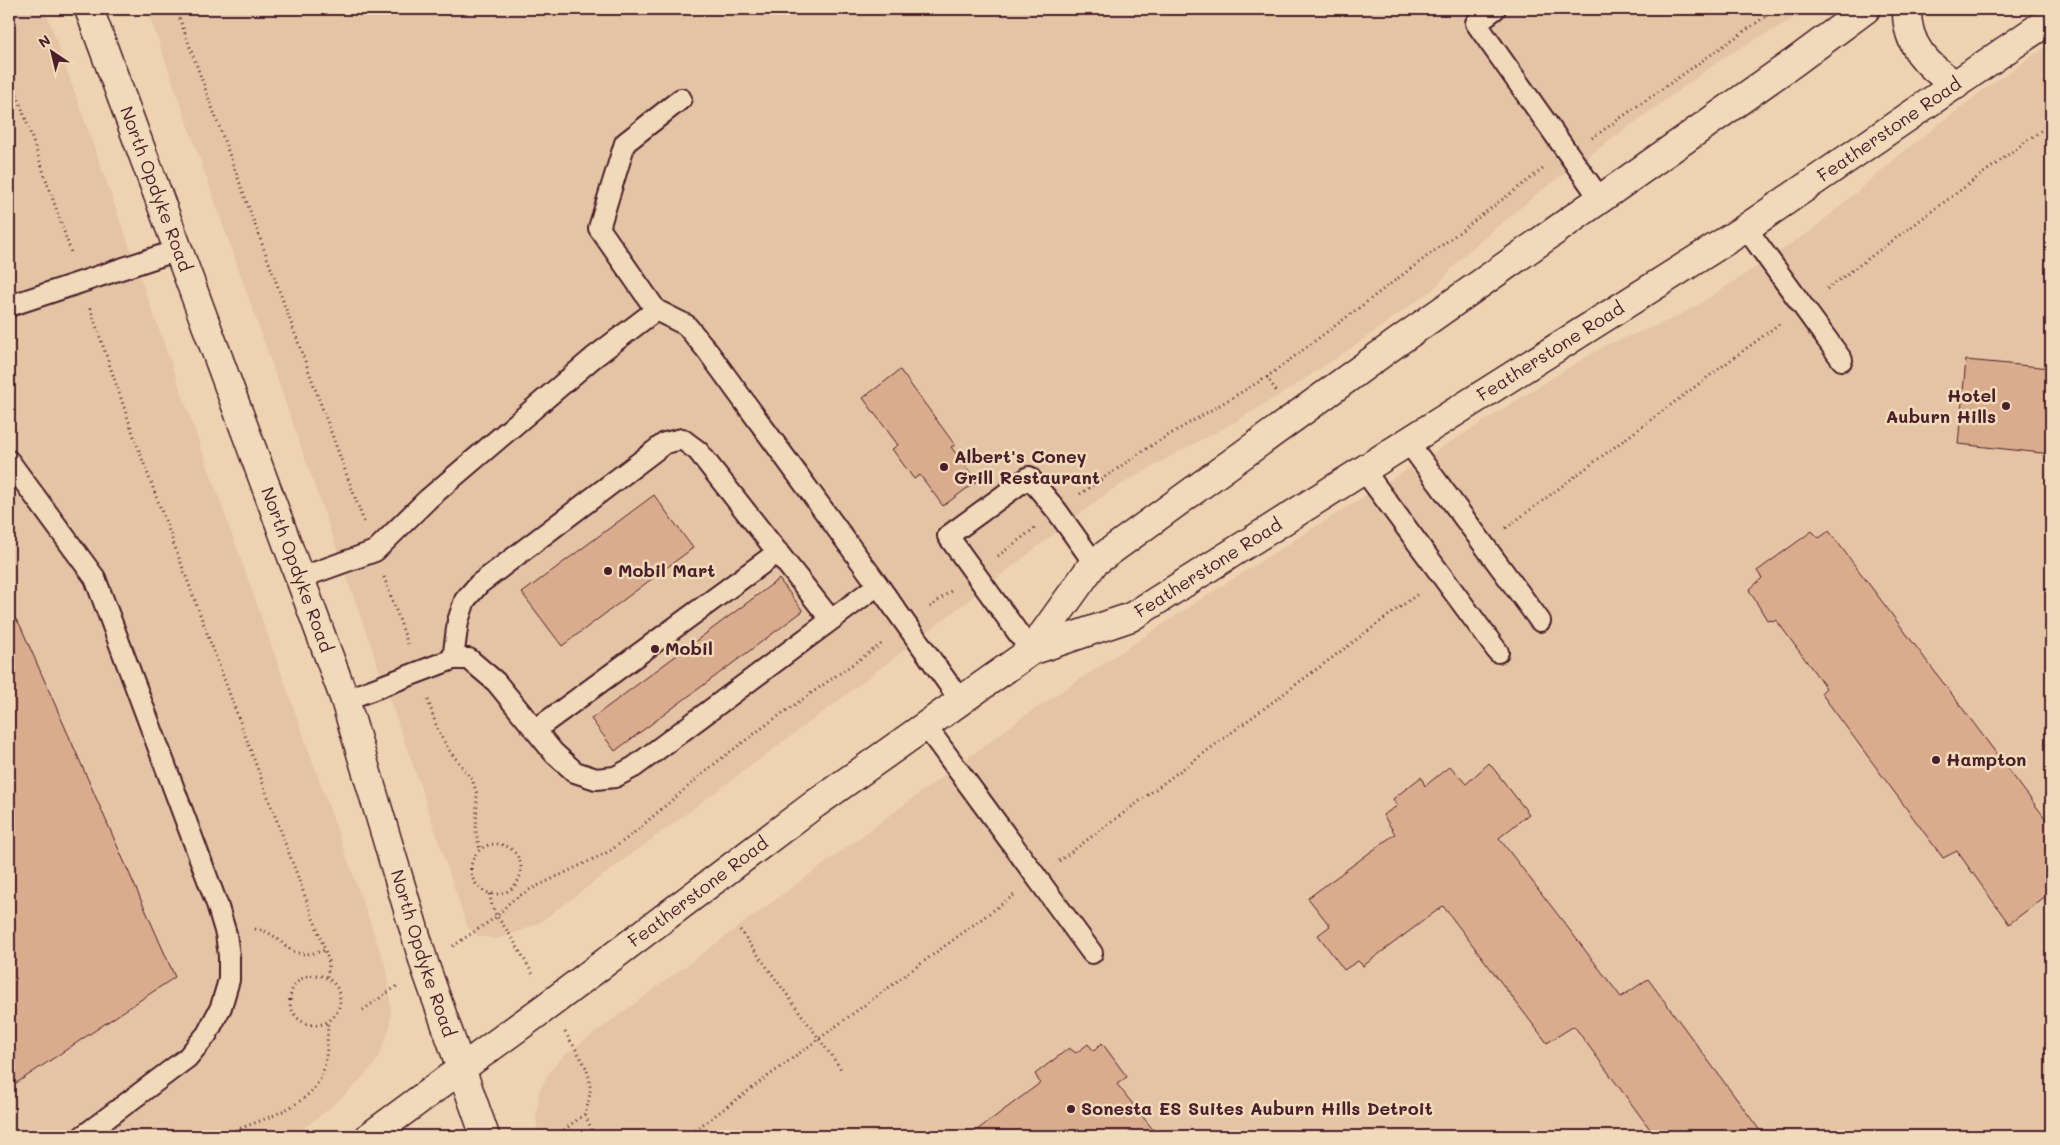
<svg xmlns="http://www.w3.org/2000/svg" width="2060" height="1145" font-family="Mali,sans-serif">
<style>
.built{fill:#e5c4a5}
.building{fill:#d9ac8d;stroke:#4a1f2b}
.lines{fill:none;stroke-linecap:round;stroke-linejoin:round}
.service-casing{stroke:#4a1f2b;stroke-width:24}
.tertiary-casing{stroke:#4a1f2b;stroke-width:31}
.secondary-casing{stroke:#4a1f2b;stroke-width:31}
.path{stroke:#4a1f2b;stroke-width:3;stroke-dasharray:1 4;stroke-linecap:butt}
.service{stroke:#f0dab9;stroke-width:20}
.tertiary{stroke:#f0dab9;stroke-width:28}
.secondary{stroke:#f0dab9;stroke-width:28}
.poi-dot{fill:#4a1f2b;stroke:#f0dab9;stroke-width:2}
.labels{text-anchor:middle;stroke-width:5;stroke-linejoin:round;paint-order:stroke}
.street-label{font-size:18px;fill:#4a1f2b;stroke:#f0dab9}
.poi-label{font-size:18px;font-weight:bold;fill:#4a1f2b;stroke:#f0dab9;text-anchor:start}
</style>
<rect width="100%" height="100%" fill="#eed3b2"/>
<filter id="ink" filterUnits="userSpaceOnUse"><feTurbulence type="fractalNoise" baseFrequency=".02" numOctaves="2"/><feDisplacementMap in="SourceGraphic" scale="10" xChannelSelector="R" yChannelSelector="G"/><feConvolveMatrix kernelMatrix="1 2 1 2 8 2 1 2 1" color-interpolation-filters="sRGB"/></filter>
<g filter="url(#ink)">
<path class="built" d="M9 9H45L387 970 391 1011 390 1028 377 1061 355 1086 324 1113 293 1136H9Z
M147 9H1810L1726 56 1538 193 1462 257 1436 287 1350 349 1291 388 1235 422 1173 455 1107 493 837 702 539 923 518 932 497 939 478 936 467 926 419 783Z
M2051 43V1136H538L536 1117 539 1091 550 1071 562 1057 1023 717 1201 599 1568 368 1606 345 1670 320 1701 303 1812 230 1903 152 1986 88Z"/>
<path class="building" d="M1966 360 2051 368V454L1958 444Z
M900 370 955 445 951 447 977 481 943 506 920 475 914 479 892 449 898 445 863 398Z
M654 495 693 548 562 646 522 593Z
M1812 531 1819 538 1829 531 2051 826V892L2009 924 1957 851 1943 858 1821 693 1826 688 1777 621 1767 620 1749 590 1762 578 1757 571Z
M779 579 803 611 615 751 591 719Z
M9 610 20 625 175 977 9 1088Z
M1489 763 1529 814 1499 838 1621 997 1648 979 1764 1136H1655L1574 1026 1547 1043 1443 906 1363 966 1358 961 1344 970 1318 935 1330 926 1308 898 1395 834 1383 815 1397 806 1393 799 1421 777 1425 786 1450 766 1466 784Z
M1102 1043 1127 1077 1117 1084 1158 1136H969L1040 1083 1035 1074 1069 1048 1076 1053 1088 1044 1094 1051Z"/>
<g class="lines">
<defs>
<path id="service" d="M1495 9 1476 23 1601 200
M1746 228 1842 360
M9 306 178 250
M656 310 599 228 625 143 681 99
M1408 442 1540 621
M9 461 95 578 217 904 226 934 229 956V980L221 1007 207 1034 187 1058 83 1136
M1363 469 1498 652
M300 578 375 551 428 499 593 358 656 310 686 325 706 349 878 585
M1031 651 948 536 1029 477 1057 511 1094 563
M453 659 458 621 465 600 479 584 665 443 682 439 698 451 831 620
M345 700 453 659H469L496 682 554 753 575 772 596 779 615 777 634 767 878 585 960 700
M925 725 1092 953
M535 730 778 552"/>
<path id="tertiary" d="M370 1136 461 1069"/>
<g id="secondary">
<path id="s1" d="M89 9 345 700 425 966 485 1136"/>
<path d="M1907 9C1906 45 1927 66 1956 85"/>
<path d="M1031 651 1094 563 1399 341 1793 63 1866 9"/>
<path id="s2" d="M461 1069 550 1004 815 804 1031 651 1131 617 1746 228 2051 19"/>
</g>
</defs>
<use href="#service" class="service-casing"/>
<use href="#tertiary" class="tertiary-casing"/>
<use href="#secondary" class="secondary-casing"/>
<path class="path" d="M176 9 364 522
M9 71 72 255
M1592 138 1776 9
M1827 289 2051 123
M90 308 137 445 325 950 329 963 327 978
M1267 377 1276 391
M1080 494 1152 445 1267 377 1543 169
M1506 528 1779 324
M998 556 1035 528
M384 577 408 644
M930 607 951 591
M428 700 438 731 449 750 472 779 477 794 476 833 480 850
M471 869a25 25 0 1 1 50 0a25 25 0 1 1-50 0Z
M1059 861 1419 593
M490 894C492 915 500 919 510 935 519 949 526 963 534 976
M255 929C286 932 283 965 325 950
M740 930 841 1069
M453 946 496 917 510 902 527 891 610 851 630 836 718 761 770 722 883 643
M290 1000a25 25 0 1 1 50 0a25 25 0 1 1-50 0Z
M363 1010 397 986
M565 1032C584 1064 598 1075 585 1114L594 1136
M222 1136C251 1122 304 1111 320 1079 328 1063 327 1039 328 1022
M556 1136 585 1114
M687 1136 1014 895"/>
<use href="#service" class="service"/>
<use href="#tertiary" class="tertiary"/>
<use href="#secondary" class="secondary"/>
</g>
</g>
<g class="poi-dot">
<circle cx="2006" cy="406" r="5"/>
<circle cx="944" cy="467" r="5"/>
<circle cx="608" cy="571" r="5"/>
<circle cx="655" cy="649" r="5"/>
<circle cx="1936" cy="760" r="5"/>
<circle cx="1071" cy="1109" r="5"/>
</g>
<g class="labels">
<g class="street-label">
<text dy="6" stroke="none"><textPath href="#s2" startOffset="1714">Featherstone Road</textPath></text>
<text dy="6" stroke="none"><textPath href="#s1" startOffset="192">North Opdyke Road</textPath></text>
<text dy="6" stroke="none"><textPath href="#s2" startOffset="1309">Featherstone Road</textPath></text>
<text dy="6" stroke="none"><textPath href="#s2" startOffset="904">Featherstone Road</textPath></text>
<text dy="6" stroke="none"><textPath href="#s1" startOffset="598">North Opdyke Road</textPath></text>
<text dy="6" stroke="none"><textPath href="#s2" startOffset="296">Featherstone Road</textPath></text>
<text dy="6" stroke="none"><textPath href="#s1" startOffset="1002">North Opdyke Road</textPath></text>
</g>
<g class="poi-label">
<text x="1996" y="402" text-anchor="end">Hotel<tspan x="1996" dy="21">Auburn Hills</tspan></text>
<text x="954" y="463">Albert's Coney<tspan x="954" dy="21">Grill Restaurant</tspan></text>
<text x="618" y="577">Mobil Mart</text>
<text x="665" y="655">Mobil</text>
<text x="1946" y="766">Hampton</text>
<text x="1081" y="1115">Sonesta ES Suites Auburn Hills Detroit</text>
</g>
</g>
<rect width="2060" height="1145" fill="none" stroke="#f0dab9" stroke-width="30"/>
<rect x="15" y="15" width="2030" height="1115" fill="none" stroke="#4a1f2b" stroke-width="2" filter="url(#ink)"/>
<g transform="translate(52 52) rotate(325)" stroke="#f0dab9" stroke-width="4" paint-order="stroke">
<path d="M0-4L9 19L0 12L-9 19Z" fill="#4a1f2b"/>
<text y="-8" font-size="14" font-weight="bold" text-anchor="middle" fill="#4a1f2b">N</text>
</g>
</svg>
